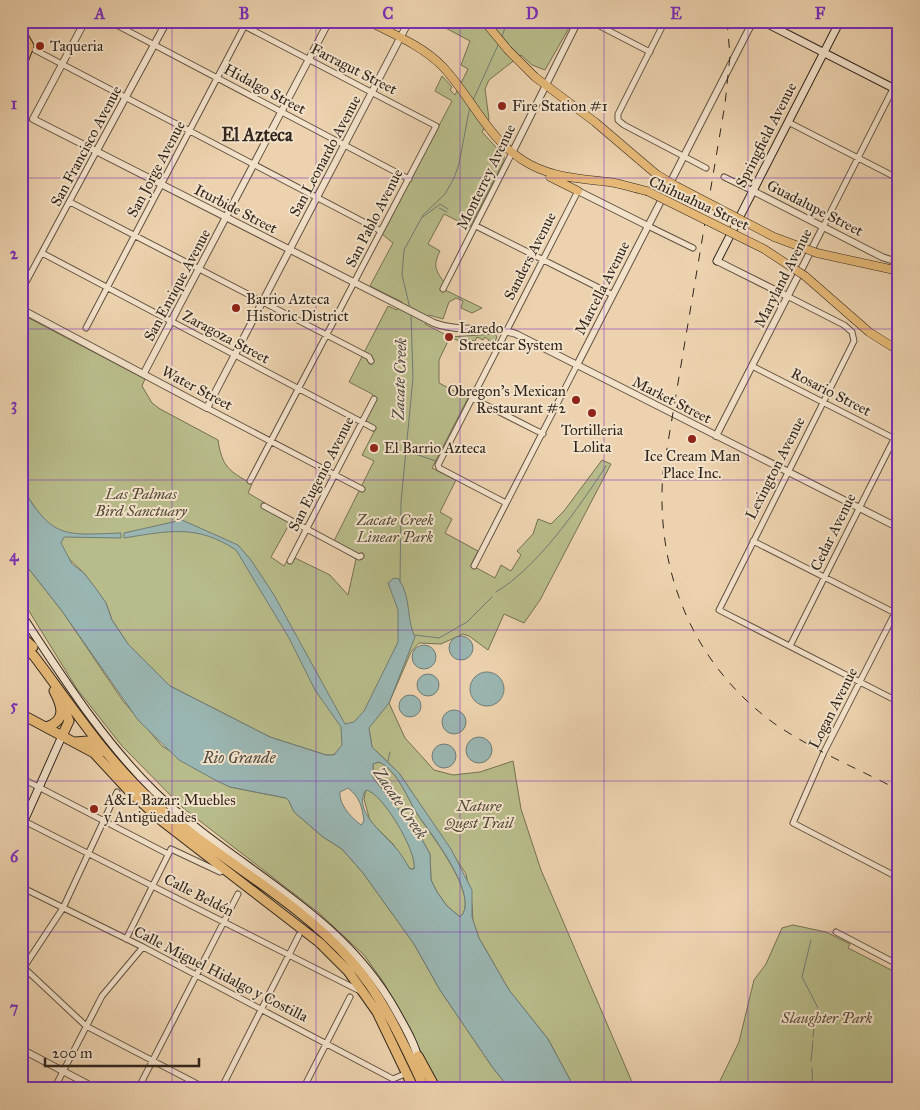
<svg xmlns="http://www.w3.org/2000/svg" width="920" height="1110" font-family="'IM FELL Great Primer',serif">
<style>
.green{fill:#b8bc8a;stroke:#747154}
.water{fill:#9ab6b2;stroke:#707c76;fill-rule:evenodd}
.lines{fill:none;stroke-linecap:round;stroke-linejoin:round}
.stream{stroke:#707c76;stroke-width:1}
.minor-casing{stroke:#605141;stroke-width:7}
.tertiary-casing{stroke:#605141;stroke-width:8}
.secondary-casing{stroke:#31261d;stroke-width:9}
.primary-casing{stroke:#31261d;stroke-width:9}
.trunk-casing{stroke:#31261d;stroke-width:11}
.minor{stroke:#f3e2ca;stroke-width:5}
.tertiary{stroke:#f3e2ca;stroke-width:6}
.secondary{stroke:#f3e2ca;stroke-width:7}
.primary{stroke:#e6b977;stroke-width:8}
.trunk{stroke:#e6b977;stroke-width:9}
.rail{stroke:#31261d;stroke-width:1;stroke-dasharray:9 9;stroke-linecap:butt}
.primary-bridge-casing{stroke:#31261d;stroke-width:9;stroke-linecap:butt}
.primary-bridge{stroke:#e6b977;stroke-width:8}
.grid{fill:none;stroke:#7b2cbf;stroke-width:1;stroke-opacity:0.55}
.poi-dot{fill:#8f2418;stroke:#f3e2ca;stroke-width:2}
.labels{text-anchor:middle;stroke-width:4;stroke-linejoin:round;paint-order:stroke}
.poi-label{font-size:15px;fill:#31261d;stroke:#f3e2ca;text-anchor:start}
.street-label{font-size:15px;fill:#31261d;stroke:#f3e2ca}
.park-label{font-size:15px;font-style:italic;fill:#534c38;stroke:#f3e2ca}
.water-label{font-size:16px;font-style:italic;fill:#4b4a42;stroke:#f3e2ca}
.quarter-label{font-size:18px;font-weight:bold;fill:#31261d;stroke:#f3e2ca}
.neatline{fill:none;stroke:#7b2cbf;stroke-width:2}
.grid-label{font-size:16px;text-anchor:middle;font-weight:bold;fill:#7b2cbf}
</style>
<rect width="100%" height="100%" fill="#ecd2ae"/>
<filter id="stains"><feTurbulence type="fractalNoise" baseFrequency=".004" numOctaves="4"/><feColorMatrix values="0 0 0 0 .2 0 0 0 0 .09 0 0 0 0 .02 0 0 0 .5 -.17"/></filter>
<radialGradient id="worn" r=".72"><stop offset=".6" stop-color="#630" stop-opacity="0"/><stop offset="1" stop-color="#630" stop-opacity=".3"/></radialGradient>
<path class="green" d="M442 21H477L480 24 482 21H573L545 70 532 65 521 55 489 80 485 89 489 119 482 132 504 156V161L470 227 444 214 428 244 440 251C433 265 435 270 444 282L441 288 482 308 472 313 461 308 463 301 456 298 449 302 443 319 429 315 425 324 450 337 495 334 497 337 492 348 488 346 489 340 485 337 483 340 477 337 475 341 461 338 459 341 450 337 439 360V383L468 398 432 468 456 480 440 512 452 519 445 533 478 551 471 565 495 578 501 565 511 571 521 555 517 551 533 534 538 519 551 524 564 511 602 460 611 464 540 600 524 623 504 614 488 650 469 636 463 634 441 644 419 643 411 652 389 703 405 738 434 770 453 775 480 772 513 761 521 809 541 870 635 1089H575L548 1039 509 990 479 938 473 921 472 905 466 874 399 773 372 747 369 729 333 755H326L270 737 170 686 128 644 112 620 106 603 84 573 66 556 21 486V314L145 379 142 386 152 403 160 409 218 440C222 467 229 471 252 484L248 493 265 503 263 507 290 523 271 557 284 566 287 561 292 563 295 558 330 575 348 595 356 559 332 545 374 461 362 455 374 432 372 430 374 426 365 421 376 399 372 394 349 382 388 306 397 310 402 302 370 286 393 243 382 234 452 101 435 91 442 76 452 87 450 90 455 95 468 69 461 65 470 41 440 25Z
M21 559 62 611 123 701 162 746 230 787 286 798 289 801 294 812 323 837 342 849 363 873 414 944 440 990 493 1068 510 1089H441L384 983 364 955 319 913 183 808 122 746 77 689 21 598Z
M379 762C398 771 407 798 418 815 428 831 482 898 460 917L447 906 437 892 431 880 430 854 419 834 373 778V764Z
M366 789C383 793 418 852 414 869H410L393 844 370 821 364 799Z
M793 925 826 932 850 944 848 948 899 974V1089H716L739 1042 754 980 766 964 782 928Z"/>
<path class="water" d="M21 486C53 539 63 535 121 533V538L64 537 61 543 72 564 84 573 97 590 106 603 112 620 128 644 170 686 270 737 326 755H334L342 745 341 727 315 690 289 638 236 550C197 524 168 531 124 538V533L182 520 238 545 251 560 274 595 345 724 354 722 364 711 398 642V610L388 583 394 578 399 579C412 600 406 620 415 637L389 703 369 728 372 747 399 773 451 849 472 890V917L479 938 509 990 548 1039 575 1089H510L493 1068 440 990 414 944 363 873 342 849 323 837 294 812 289 801 286 798 230 787 217 781 179 760 138 720 62 611 21 559ZM379 762C398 771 407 798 418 815 429 831 482 898 460 917L447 906 437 892 431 880 430 854 419 834 373 778V764ZM348 788C360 797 362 807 364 821L361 825C351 817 339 805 340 792ZM366 790C382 792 418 853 414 869H410C405 861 401 853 394 846 384 834 352 810 366 790Z
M449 648a12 12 0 1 1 24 0a12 12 0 1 1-24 0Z
M412 657a12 12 0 1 1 24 0a12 12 0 1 1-24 0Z
M470 689a17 17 0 1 1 34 0a17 17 0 1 1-34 0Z
M417 685a11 11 0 1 1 22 0a11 11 0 1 1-22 0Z
M399 706a11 11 0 1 1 22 0a11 11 0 1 1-22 0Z
M442 722a12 12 0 1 1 24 0a12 12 0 1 1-24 0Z
M466 750a13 13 0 1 1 26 0a13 13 0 1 1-26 0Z
M432 756a12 12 0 1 1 24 0a12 12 0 1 1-24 0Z"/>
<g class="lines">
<path class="stream" d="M502 37 507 21
M473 100 499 43
M439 208 447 212
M423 217 440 204 448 209
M410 308 402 275 404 250 423 215 445 194 454 178 459 164 470 106
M406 451 436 461
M400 582 401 502 413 378 411 314
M496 592C537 568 580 506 606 466
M415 635 439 638 467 622 492 597
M388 761 390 752
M811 940 802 977 818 1008
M813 1037 814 1028 818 1024 820 1013
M811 1061 813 1041
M812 1068 813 1089"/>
<defs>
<path id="minor" d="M109 21 409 179
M235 21 436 126 250 481
M590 21 650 52
M665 21 618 114V120L624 125 706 168
M35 50 381 231
M788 122 899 179
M724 177 753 191
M70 202 369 357 371 361
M476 226 613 295
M648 226 693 248
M823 227 899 77
M42 253 373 428
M894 261 899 252
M26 282 96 152
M443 289 512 153
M787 296 844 325 852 332 854 341 719 610 899 702
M86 328 247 21
M752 366 899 441
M472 398 543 434
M207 408 362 489
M506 503 439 468 438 465 578 191
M264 506 359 557 361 556
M753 541 899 615
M290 561 374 399
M474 566 577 365
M899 605 824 752 793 823 899 878
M790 646 899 429
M21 778 168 854
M24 821 360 991
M21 887 143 947 393 1079 407 1073
M836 932 899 965
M126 939 171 849 220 872 225 870
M893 962 899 951
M21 965 86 1026 207 1089
M24 967 63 908 117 792
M54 1089 102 996 143 947
M138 1089 238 894
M221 1089 299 935
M303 1089 350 997
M388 1089 389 1088"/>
<path id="tertiary" d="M85 21 33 119 434 323C460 333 489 325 516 334L899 528
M96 152 167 21
M512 153 578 21
M578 191 648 226
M753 191 882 257 894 261
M717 261 787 296
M21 309 207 408 409 21
M577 365 753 21
M144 373 329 21
M716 436 823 227
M21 1049 97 1089"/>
<path id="secondary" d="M762 21 899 91
M717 261 840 21
M21 614C62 676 102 740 155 792 235 869 340 910 396 1011 404 1026 415 1043 418 1059
M21 820 24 821 62 736"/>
<path id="primary" d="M368 21C393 34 423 46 443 67 474 100 489 143 531 165 556 178 583 179 609 182 622 184 634 188 647 191
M484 21 508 50 535 77 595 122 656 174
M550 177 578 191
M817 253 899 271
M894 261 899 263
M805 276 869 332 899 351"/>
<path id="trunk" d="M21 32 29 46 21 66
M21 636 33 647
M21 644 34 656C71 705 106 759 151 800 214 858 295 897 351 961 384 998 404 1045 425 1089
M21 714 94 753 130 792 162 821 320 943 348 971 377 1012 414 1089
M46 727C67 721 62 706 54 691
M62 736 69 721 63 706
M75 742 88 741 101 752
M418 1056 436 1089"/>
</defs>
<use href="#minor" class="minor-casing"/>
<use href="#tertiary" class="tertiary-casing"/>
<use href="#secondary" class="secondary-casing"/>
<use href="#primary" class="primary-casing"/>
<use href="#trunk" class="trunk-casing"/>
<use href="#minor" class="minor"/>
<use href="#tertiary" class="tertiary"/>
<use href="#secondary" class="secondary"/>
<use href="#primary" class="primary"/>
<use href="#trunk" class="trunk"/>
<path class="rail" d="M727 21 730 56 725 104 663 472C655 571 693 665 775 724 813 750 858 769 899 790"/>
<defs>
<path id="primary-bridge" d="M656 174 676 186 774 237 817 253
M647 191 764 249 805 276"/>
</defs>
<use href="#primary-bridge" class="primary-bridge-casing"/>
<use href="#primary-bridge" class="primary-bridge"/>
</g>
<path class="grid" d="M172 21V1089M316 21V1089M460 21V1089M604 21V1089M748 21V1089M21 178H899M21 329H899M21 480H899M21 630H899M21 781H899M21 932H899"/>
<g class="poi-dot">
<circle cx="40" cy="46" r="5"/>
<circle cx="502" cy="106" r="5"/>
<circle cx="236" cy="308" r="5"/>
<circle cx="449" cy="337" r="5"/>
<circle cx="576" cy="400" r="5"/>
<circle cx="592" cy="413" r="5"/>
<circle cx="692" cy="439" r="5"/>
<circle cx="374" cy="448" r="5"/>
<circle cx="94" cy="809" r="5"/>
</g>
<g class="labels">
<g class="poi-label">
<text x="50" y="51">Taqueria</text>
<text x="512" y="111">Fire Station #1</text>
<text x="246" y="304">Barrio Azteca<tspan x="246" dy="17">Historic District</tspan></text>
<text x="459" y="333">Laredo<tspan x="459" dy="17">Streetcar System</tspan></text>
<text x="566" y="396" text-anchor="end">Obregon's Mexican<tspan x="566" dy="17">Restaurant #2</tspan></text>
<text x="592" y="435" text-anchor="middle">Tortilleria<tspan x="592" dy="17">Lolita</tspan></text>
<text x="384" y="453">El Barrio Azteca</text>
<text x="692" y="461" text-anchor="middle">Ice Cream Man<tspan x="692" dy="17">Place Inc.</tspan></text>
<text x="104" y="805">A&amp;L Bazar: Muebles<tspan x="104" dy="17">y Antigüedades</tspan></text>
</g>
<g class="street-label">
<text transform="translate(354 69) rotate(27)" y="5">Farragut Street</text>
<text transform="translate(265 89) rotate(28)" y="5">Hidalgo Street</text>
<text transform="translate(766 135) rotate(-63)" y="5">Springfield Avenue</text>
<text transform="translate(86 146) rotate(-62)" y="5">San Francisco Avenue</text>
<text transform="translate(325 156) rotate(-62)" y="5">San Leonardo Avenue</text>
<text transform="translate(156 169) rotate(-62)" y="5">San Jorge Avenue</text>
<text transform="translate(486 177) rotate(-64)" y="5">Monterrey Avenue</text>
<text transform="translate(699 203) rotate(25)" y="5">Chihuahua Street</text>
<text transform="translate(815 208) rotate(27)" y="5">Guadalupe Street</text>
<text transform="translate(236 209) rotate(27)" y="5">Iturbide Street</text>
<text transform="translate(374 218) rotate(-63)" y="5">San Pablo Avenue</text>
<text transform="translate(530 256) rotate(-63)" y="5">Sanders Avenue</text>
<text transform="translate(783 278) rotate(-63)" y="5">Maryland Avenue</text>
<text transform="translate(177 285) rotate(-62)" y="5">San Enrique Avenue</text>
<text transform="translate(602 288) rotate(-63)" y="5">Marcella Avenue</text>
<text transform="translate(226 337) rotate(28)" y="5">Zaragoza Street</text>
<text transform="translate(197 388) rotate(28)" y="5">Water Street</text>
<text transform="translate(831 392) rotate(27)" y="5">Rosario Street</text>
<text transform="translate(672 400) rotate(27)" y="5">Market Street</text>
<text transform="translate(775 468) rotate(-63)" y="5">Lexington Avenue</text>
<text transform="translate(321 474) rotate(-63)" y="5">San Eugenio Avenue</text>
<text transform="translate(833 532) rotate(-64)" y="5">Cedar Avenue</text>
<text transform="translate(833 708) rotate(-63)" y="5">Logan Avenue</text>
<text transform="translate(199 895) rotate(27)" y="5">Calle Beldén</text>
<text transform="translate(221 974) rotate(27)" y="5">Calle Miguel Hidalgo y Costilla</text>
</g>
<g class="park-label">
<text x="141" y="499">Las Palmas<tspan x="141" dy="17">Bird Sanctuary</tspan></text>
<text x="395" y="525">Zacate Creek<tspan x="395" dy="17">Linear Park</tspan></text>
<text x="479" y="811">Nature<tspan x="479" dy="17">Quest Trail</tspan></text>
<text x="827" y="1023">Slaughter Park</text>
</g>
<g class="water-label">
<text transform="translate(399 379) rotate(-88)" y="6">Zacate Creek</text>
<text x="239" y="763">Rio Grande</text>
<text transform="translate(401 803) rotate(56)" y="6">Zacate Creek</text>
</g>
<g class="quarter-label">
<text x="257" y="141">El Azteca</text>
</g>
</g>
<rect width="920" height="1110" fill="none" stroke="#ecd2ae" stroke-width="55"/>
<path d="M45 1058v8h154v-8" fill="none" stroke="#31261d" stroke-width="2.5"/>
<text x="52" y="1058" font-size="15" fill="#31261d" stroke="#f3e2ca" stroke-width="4" paint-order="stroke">200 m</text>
<rect x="28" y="28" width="864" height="1054" class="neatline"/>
<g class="grid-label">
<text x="100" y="19">A</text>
<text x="244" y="19">B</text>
<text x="388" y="19">C</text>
<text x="532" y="19">D</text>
<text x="676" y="19">E</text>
<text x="820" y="19">F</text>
<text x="14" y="109">1</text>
<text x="14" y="259">2</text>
<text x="14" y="410">3</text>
<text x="14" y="561">4</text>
<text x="14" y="711">5</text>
<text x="14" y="862">6</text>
<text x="14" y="1013">7</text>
</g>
<rect width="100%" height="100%" filter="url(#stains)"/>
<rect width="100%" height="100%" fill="url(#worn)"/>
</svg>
